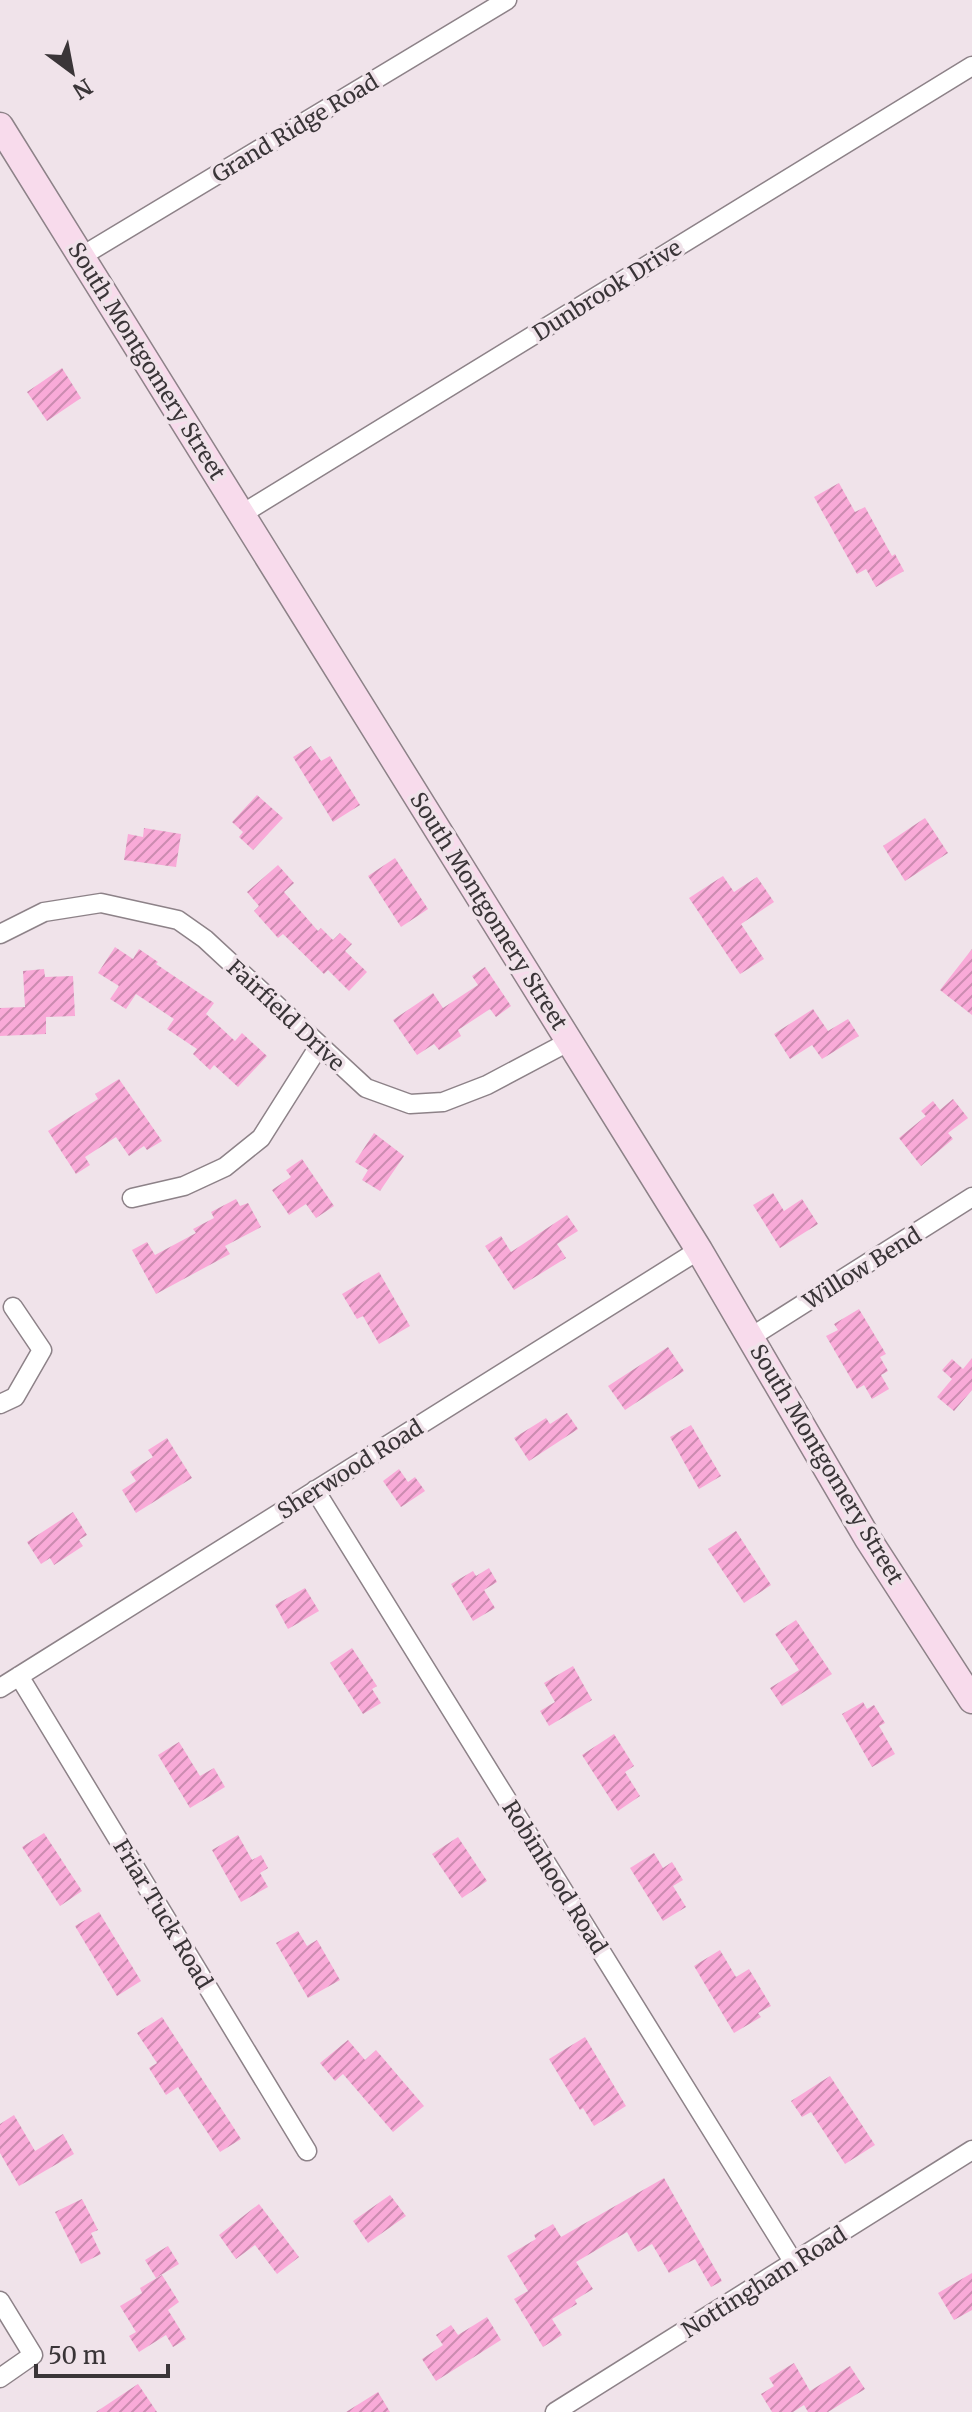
<svg xmlns="http://www.w3.org/2000/svg" width="972" height="2412" font-family="Merriweather,serif">
<style>
.building{fill:url(#building-hatch)}
.lines{fill:none;stroke-linecap:round;stroke-linejoin:round}
.street-casing{stroke:#8d8288;stroke-width:21}
.secondary-casing{stroke:#8d8288;stroke-width:29}
.street{stroke:#fff;stroke-width:18}
.secondary{stroke:#f8dbec;stroke-width:26}
.labels{text-anchor:middle;stroke-width:7;stroke-linejoin:round;paint-order:stroke}
.street-label{font-size:22px;fill:#3a3538;stroke:#f0e3ea}
</style>
<defs>
<pattern id="building-hatch" width="6" height="6" patternUnits="userSpaceOnUse" patternTransform="scale(2)"><rect width="6" height="6" fill="#f9aad8"/><path d="M-1 1l2-2M0 6l6-6M5 7l2-2" fill="none" stroke="#cb8bb0"/></pattern>
</defs>
<rect width="100%" height="100%" fill="#f0e3ea"/>
<path class="building" d="M62 368 81 398 47 421 27 392Z
M839 483 855 512 865 507 892 556 895 554 904 571 876 587 866 569 857 574 814 497Z
M311 746 321 761 330 756 360 805 333 822 293 757Z
M257 795 283 818 253 850 239 837 243 832 232 822Z
M925 818 948 853 905 881 883 846Z
M144 828 181 834 176 867 124 860 128 834 143 837Z
M395 858 428 909 401 927 368 876Z
M278 865 294 883 284 892 318 931 321 928 333 940 340 933 352 944 345 951 367 972 349 991 328 970 324 974 283 934 278 938 254 911 259 906 247 892Z
M723 876 734 892 757 877 774 902 741 924 764 959 740 974 689 898Z
M115 947 133 959 139 949 158 962 156 964 214 1003 206 1014 235 1041 242 1033 267 1056 238 1087 214 1065 210 1070 193 1054 197 1049 167 1029 174 1019 136 994 126 1009 110 999 119 986 98 973Z
M972 949V1015L940 990Z
M485 967 511 1006 496 1017 490 1009 458 1030 461 1036 439 1050 434 1044 417 1055 393 1020 433 993 443 1008 478 985 472 976Z
M44 969 45 977 73 976 75 1016 46 1017V1034L0 1036V1008L25 1007 23 971Z
M813 1009 828 1031 848 1019 859 1036 822 1059 812 1045 790 1059 774 1034Z
M119 1079 162 1141 147 1150 144 1146 129 1156 116 1137 85 1157 90 1165 76 1174 48 1131 98 1099 95 1094Z
M953 1099 968 1118 948 1133 953 1139 921 1166 899 1138 926 1116 921 1111 933 1101 940 1110Z
M374 1133 404 1156 380 1191 362 1180 368 1170 355 1162Z
M302 1159 334 1206 316 1218 306 1204 289 1215 272 1190 291 1177 286 1170Z
M773 1193 784 1211 802 1199 818 1224 780 1248 753 1205Z
M236 1199 240 1206 248 1203 261 1227 225 1246 230 1254 156 1294 132 1250 147 1242 155 1255 196 1233 193 1229 214 1218 211 1212Z
M567 1215 578 1231 557 1244 566 1258 514 1290 485 1246 501 1236 511 1252Z
M379 1272 410 1326 379 1344 363 1316 357 1319 342 1294Z
M859 1309 886 1354 880 1357 888 1371 881 1375 889 1389 872 1399 864 1385 857 1389 826 1336 838 1330 834 1324Z
M668 1347 684 1371 625 1410 608 1386Z
M972 1358V1390L954 1411 937 1397 952 1379 942 1370 952 1359 963 1369Z
M567 1413 578 1429 529 1461 514 1438 546 1418 550 1424Z
M691 1425 721 1476 699 1489 670 1437Z
M167 1438 192 1478 136 1513 122 1490 136 1481 130 1472 153 1457 148 1450Z
M399 1469 408 1482 415 1477 425 1491 401 1507 383 1481Z
M73 1512 87 1535 79 1540 83 1546 54 1565 50 1558 41 1564 27 1542Z
M736 1531 771 1585 744 1603 708 1549Z
M489 1568 497 1582 484 1590 495 1608 473 1621 451 1584 473 1571 476 1576Z
M305 1588 319 1611 288 1629 275 1605Z
M796 1620 832 1674 782 1706 770 1688 799 1670 775 1634Z
M352 1648 377 1686 372 1689 381 1703 363 1714 330 1663Z
M573 1666 592 1700 549 1726 540 1711 555 1702 544 1683Z
M863 1702 867 1709 874 1705 885 1723 879 1726 895 1754 872 1767 842 1714Z
M614 1734 634 1766 625 1772 640 1796 618 1811 582 1755Z
M179 1742 200 1776 214 1768 225 1787 190 1808 158 1755Z
M44 1833 82 1891 60 1906 22 1847Z
M238 1835 252 1860 261 1855 268 1868 260 1873 268 1887 241 1902 212 1850Z
M458 1837 487 1881 462 1898 432 1854Z
M654 1853 663 1868 672 1862 683 1880 673 1886 686 1907 663 1921 630 1868Z
M99 1912 141 1981 117 1996 75 1926Z
M298 1931 307 1946 317 1940 340 1980 308 1998 276 1943Z
M720 1950 736 1977 749 1969 771 2006 758 2013 761 2017 734 2033 694 1966Z
M162 2017 241 2139 220 2152 178 2087 166 2095 149 2068 157 2063 137 2033Z
M585 2037 626 2106 594 2126 583 2108 580 2110 549 2059Z
M348 2040 365 2060 376 2050 424 2106 393 2132 343 2074 335 2081 320 2063Z
M830 2076 875 2145 845 2164 811 2112 802 2117 791 2101Z
M14 2115 35 2151 63 2134 74 2154 19 2186 0 2153V2124Z
M664 2178 722 2281 711 2287 695 2259 669 2273 652 2244 638 2252 627 2232 576 2262 593 2289 575 2300 577 2304 552 2319 562 2335 543 2347 514 2299 528 2291 507 2256 536 2239 534 2235 553 2224 561 2237Z
M390 2195 406 2216 368 2243 353 2221Z
M82 2199 98 2230 91 2233 101 2254 81 2264 55 2212Z
M259 2204 299 2257 277 2274 255 2245 236 2259 219 2235Z
M168 2246 179 2264 156 2278 145 2260Z
M972 2273V2310L954 2320 938 2293Z
M162 2275 179 2302 168 2310 186 2339 173 2347 166 2335 139 2352 129 2336 136 2332 120 2306 142 2293 140 2288Z
M487 2317 501 2340 436 2381 422 2359 443 2345 436 2335 451 2325 458 2335Z
M794 2363 810 2391 850 2366 865 2389 828 2412H808L804 2405 793 2412H772L761 2394 774 2386 769 2378Z
M138 2384 157 2412H96Z
M378 2392 390 2412H346Z"/>
<g class="lines">
<defs>
<path id="street" d="M82 256 507 0
M242 514 972 66
M0 934 44 912 101 903 178 920 205 939 366 1088 410 1104 443 1102 487 1085 570 1041
M132 1198 184 1186 225 1167 261 1138 319 1046
M751 1337 972 1197
M0 1404 15 1397 42 1350 13 1307
M315 1490 794 2263
M19 1676 307 2151
M0 1688 699 1250
M0 2301 33 2355 0 2378
M555 2412 972 2150"/>
<path id="secondary" d="M0 126 699 1250 868 1539 972 1700"/>
</defs>
<use href="#street" class="street-casing"/>
<use href="#secondary" class="secondary-casing"/>
<use href="#street" class="street"/>
<use href="#secondary" class="secondary"/>
</g>
<g class="labels">
<g class="street-label">
<text transform="translate(295 128) rotate(-31)" y="8">Grand Ridge Road</text>
<text transform="translate(607 290) rotate(-32)" y="8">Dunbrook Drive</text>
<text transform="translate(147 361) rotate(58)" y="8">South Montgomery Street</text>
<text transform="translate(489 911) rotate(58)" y="8">South Montgomery Street</text>
<text transform="translate(286 1015) rotate(43)" y="8">Fairfield Drive</text>
<text transform="translate(862 1268) rotate(-32)" y="8">Willow Bend</text>
<text transform="translate(827 1464) rotate(59)" y="8">South Montgomery Street</text>
<text transform="translate(350 1469) rotate(-32)" y="8">Sherwood Road</text>
<text transform="translate(555 1877) rotate(58)" y="8">Robinhood Road</text>
<text transform="translate(163 1914) rotate(59)" y="8">Friar Tuck Road</text>
<text transform="translate(764 2282) rotate(-32)" y="8">Nottingham Road</text>
</g>
</g>
<g transform="translate(72 72) rotate(148)" stroke="#f0e3ea" stroke-width="6" paint-order="stroke">
<path d="M0-6L14 30L0 20L-14 30Z" fill="#3a3538"/>
<text y="-12" font-size="22" font-weight="bold" text-anchor="middle" fill="#3a3538">N</text>
</g>
<path d="M36 2364v12h132v-12" fill="none" stroke="#3a3538" stroke-width="4"/>
<text x="48" y="2364" font-size="24" fill="#3a3538" stroke="#f0e3ea" stroke-width="6" paint-order="stroke">50 m</text>
</svg>
